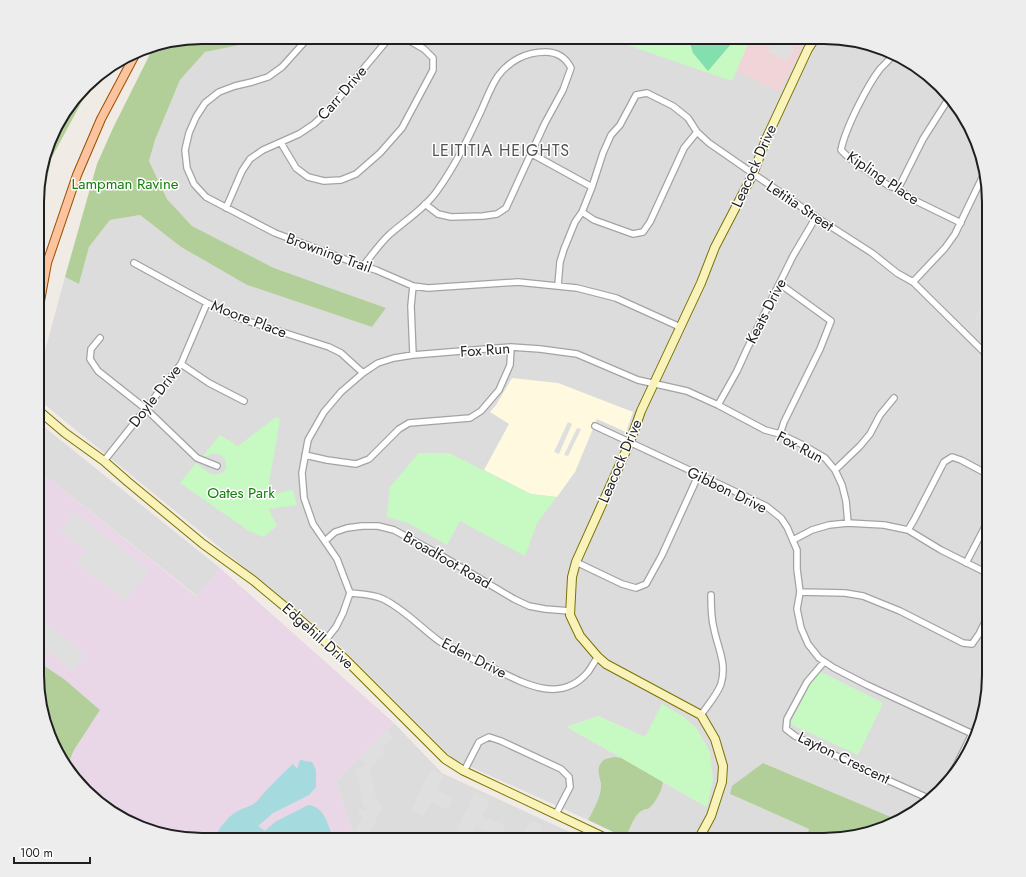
<svg xmlns="http://www.w3.org/2000/svg" width="1026" height="877" font-family="Jost,sans-serif">
<style>
.residential{fill:#dddcdc}
.commercial{fill:#f1d4d8}
.industrial{fill:#e9d7e8}
.education{fill:#fffadf}
.forest{fill:#b2cf9a}
.park{fill:#c7fac2}
.pitch{fill:#83dfad}
.parking{fill:#dfdfdf}
.water{fill:#a5dade}
.lines{fill:none;stroke-linecap:round;stroke-linejoin:round}
.stream{stroke:#a5dade;stroke-width:1.5}
.street-casing{stroke:#a3a3a3;stroke-width:8}
.secondary-casing{stroke:#787204;stroke-width:10}
.primary-casing{stroke:#9a4e00;stroke-width:10}
.street{stroke:#fff;stroke-width:5.5}
.secondary{stroke:#faf3b9;stroke-width:8}
.primary{stroke:#fcc49e;stroke-width:8}
.labels{text-anchor:middle;stroke-width:3;stroke-linejoin:round;paint-order:stroke}
.street-label{font-size:15px;fill:#1f1f1f;stroke:#fff}
.park-label{font-size:15px;fill:#147f0b;stroke:#fff}
.neighbourhood-label{font-size:16px;letter-spacing:1px;fill:#525252;stroke:#fff}
.rim{fill:none;stroke:#1f1f1f;stroke-width:2}
</style>
<rect width="100%" height="100%" fill="#f0ebe5"/>
<path class="residential" d="M267 37H835L897 54 941 85 976 139 989 191V675L976 738 941 792 898 820 763 763 730 794 809 829 805 840H630L626 838 634 819 640 811 644 809 663 782 707 807 645 737 598 716 567 727 622 758 615 757 599 769 601 786 597 804 588 820 453 759 338 644 38 399V376L65 277 79 284 89 247 110 220 140 215 181 247 247 285 372 327 386 308 274 268 192 226 167 199 149 161 155 140 180 80 205 52 265 40Z
M38 422 220 568 197 596 38 470Z
M394 723 442 773 587 840H411L400 835 398 840H355L336 781Z"/>
<path class="commercial" d="M751 37H808L779 92 736 71Z"/>
<path class="industrial" d="M38 470 196 596 220 568 394 723 336 781 355 840H202L139 827 85 792 67 766 74 750 100 710 64 679 37 661Z"/>
<path class="education" d="M512 378 558 383 633 412 626 432 597 419 575 472 557 497 531 494 484 470 509 424 490 412 496 405Z"/>
<path class="forest" d="M202 37H267L265 40 205 52 180 80 155 140 149 161 167 199 192 226 274 268 386 308 372 327 247 285 181 247 140 215 110 220 89 247 79 284 65 277 97 164 113 128 152 50 156 45Z
M93 79 87 92 51 159 38 225V180L59 120Z
M37 661 64 679 100 710 74 750 67 766 54 748 37 686Z
M615 757 622 758 663 782C661 793 656 802 648 809 636 808 630 829 626 838L588 820C594 809 601 797 601 784 600 778 596 769 601 763 604 758 610 758 615 757Z
M763 763 898 820 887 827 835 840H805L809 829 730 794 732 786Z"/>
<path class="park" d="M604 37H751L732 81Z
M276 417 280 419 268 489 274 494 293 490 297 505 268 509 277 526 263 537 249 531 180 483 196 463C208 472 213 480 226 470 227 463 225 454 216 454 211 453 208 457 203 456L220 435 238 446Z
M419 453H449L531 494 557 497 537 523 525 556 460 521 447 545 408 523 387 517 390 487Z
M819 671 883 703 858 755 790 724 811 681Z
M662 704 684 717 697 729 710 752 713 780 707 807 567 727 598 716 645 737Z"/>
<path class="pitch" d="M688 37H737L708 71 693 53Z"/>
<path class="parking" d="M775 37H799L787 61 768 52Z
M984 298 988 299 978 321 975 320Z
M989 310V333L980 329Z
M568 422 572 424 559 454 554 452Z
M577 428 581 429 568 456 564 455Z
M74 512 149 570 125 601 76 563 86 551 60 531Z
M38 617 49 625 85 655 73 671 37 642Z
M386 730 393 737 383 748V755L370 769 375 793 371 794 379 801 382 808 366 840H361L353 836 363 816 358 814 360 809 366 811 367 808 366 807H363L356 769 367 766 360 759Z
M431 769 444 776 437 790 453 798 448 810 431 802 424 816 411 810Z
M475 792 490 800 483 815 487 821 489 818 506 826 502 835 494 832 493 834 476 826 470 838 456 831Z
M533 821 543 826 536 840H520L527 825 530 826Z
M754 831 772 839V840H750Z"/>
<path class="water" d="M300 760 312 762 316 770V787L309 795 273 813 258 826 265 831 275 822 308 805C325 806 328 826 334 840H257L258 837 253 833 247 840H219L217 833C222 825 228 817 236 812 242 808 254 806 258 800 268 788 281 775 293 764L297 769Z"/>
<g class="lines">
<path class="stream" d="M109 808 160 832"/>
<defs>
<path id="street" d="M309 37 282 67 268 77 252 82 235 86 219 92 205 103 196 117 189 133 185 150 187 168 194 184 206 197 275 233 363 266 376 270 413 286 428 288 518 282 577 288 616 298 680 327
M895 53C890 59 885 64 880 69 867 86 845 129 841 150L849 158 889 186 898 189 914 200 961 223
M281 143 296 168 308 177 324 181 341 180 356 174 380 153 402 128 433 70V58L424 49 403 37
M532 154 592 187
M898 189 923 139 949 98
M226 208 242 171 250 159 263 150 299 134 314 124 329 110 390 37
M582 212 594 220 633 234 643 232 650 222 684 148 697 132
M134 263 207 303 238 318 329 347 341 353 363 373
M363 266C372 255 380 243 390 234 406 220 425 208 437 191 455 166 468 139 481 111 486 100 491 86 498 76 509 61 526 52 545 52 557 52 566 58 571 68L563 90 545 123 506 208 497 214 483 216 451 217 438 214 425 204
M913 282 945 248 955 234 982 178 985 175
M558 285 560 262 564 249 575 222 582 212 592 187 603 153 611 135 620 125 636 95 647 93 673 106 688 118 697 132 709 143 816 217 872 253 897 273 913 282 989 357
M413 286 411 306 413 355
M100 338 91 349 90 359 98 371 146 409 197 458 217 466
M181 364 209 383 244 401
M718 405 737 371 747 349 793 256 816 217
M595 426 766 506 781 518 787 527 797 550V569L800 592 797 609 801 628 808 644 819 658 834 668 867 685 977 736
M780 434 784 422 820 349 831 321 780 284
M305 455 327 460 356 464 369 459 399 429 409 423 470 418 481 411 499 390 510 365 511 347
M104 461 181 364 207 303
M835 470 860 446 870 434 880 415 894 398
M908 530 914 520 944 462 952 457 961 460 989 475
M793 540 812 530 829 525 848 523 884 525 908 530 941 550 989 574
M325 541 335 532 347 528 362 526H378L394 530 442 556 514 599 529 606 545 609 570 611
M576 562 622 584 636 588 646 584 662 555 698 476
M966 563 989 519
M800 592 845 593 863 596 900 611 963 643 972 644 979 634 989 614
M350 593C361 594 373 594 383 599 404 609 420 627 439 641 455 652 475 660 493 668 523 683 560 705 588 672 591 668 594 662 598 657
M325 641 336 627 343 613 350 593 337 559 313 524 304 498 302 473 308 440 324 412 341 392 363 373 378 363 394 358 413 355 511 347 540 349 577 354 638 380 687 391 718 405 765 430 780 434 801 444 825 458 835 470 842 485 846 501 848 523
M824 662 807 682 787 719 786 729 795 736 874 774 930 799
M701 715C707 706 717 695 721 684 727 663 718 649 714 629 711 618 711 607 711 595
M464 771 479 742 489 737 501 741 561 769 569 777 570 787 556 814
M949 780 972 734"/>
<path id="secondary" d="M38 410 65 433 104 461 128 482 203 544 254 581 284 606 344 658 445 759 464 771 610 840
M698 840 711 816 722 782 723 766 715 739 701 715 606 664 598 657 580 636 570 615 572 577 576 562 630 442 641 411 701 283 715 247 753 174 767 137 808 49 816 37"/>
<path id="primary" d="M38 312 47 263 77 175 101 119 136 53"/>
</defs>
<use href="#street" class="street-casing"/>
<use href="#secondary" class="secondary-casing"/>
<use href="#primary" class="primary-casing"/>
<use href="#street" class="street"/>
<use href="#secondary" class="secondary"/>
<use href="#primary" class="primary"/>
</g>
<g class="labels">
<g class="street-label">
<text transform="translate(342 93) rotate(-49)" y="5">Carr Drive</text>
<text transform="translate(754 166) rotate(-66)" y="5">Leacock Drive</text>
<text transform="translate(883 178) rotate(34)" y="5">Kipling Place</text>
<text transform="translate(800 206) rotate(34)" y="5">Letitia Street</text>
<text transform="translate(329 253) rotate(20)" y="5">Browning Trail</text>
<text transform="translate(766 311) rotate(-63)" y="5">Keats Drive</text>
<text transform="translate(249 319) rotate(21)" y="5">Moore Place</text>
<text transform="translate(485 350) rotate(-4)" y="5">Fox Run</text>
<text transform="translate(155 396) rotate(-52)" y="5">Doyle Drive</text>
<text transform="translate(800 447) rotate(28)" y="5">Fox Run</text>
<text transform="translate(620 461) rotate(-67)" y="5">Leacock Drive</text>
<text transform="translate(727 490) rotate(26)" y="5">Gibbon Drive</text>
<text transform="translate(447 560) rotate(30)" y="5">Broadfoot Road</text>
<text transform="translate(318 636) rotate(42)" y="5">Edgehill Drive</text>
<text transform="translate(474 658) rotate(27)" y="5">Eden Drive</text>
<text transform="translate(844 758) rotate(26)" y="5">Layton Crescent</text>
</g>
<g class="park-label">
<text x="125" y="189">Lampman Ravine</text>
<text x="241" y="498">Oates Park</text>
</g>
<g class="neighbourhood-label">
<text x="501" y="156">LEITITIA HEIGHTS</text>
</g>
</g>
<path d="M0 0H1026V877H0ZM202 44H824A158 158 0 0 1 982 202V675A158 158 0 0 1 824 833H202A158 158 0 0 1 44 675V202A158 158 0 0 1 202 44Z" fill="#ededed" fill-rule="evenodd"/>
<path class="rim" d="M202 44H824A158 158 0 0 1 982 202V675A158 158 0 0 1 824 833H202A158 158 0 0 1 44 675V202A158 158 0 0 1 202 44Z"/>
<path d="M14 857v6h76v-6" fill="none" stroke="#1f1f1f" stroke-width="2"/>
<text x="20" y="857" font-size="12" fill="#1f1f1f" stroke="#ffffff" stroke-width="3" paint-order="stroke">100 m</text>
</svg>
